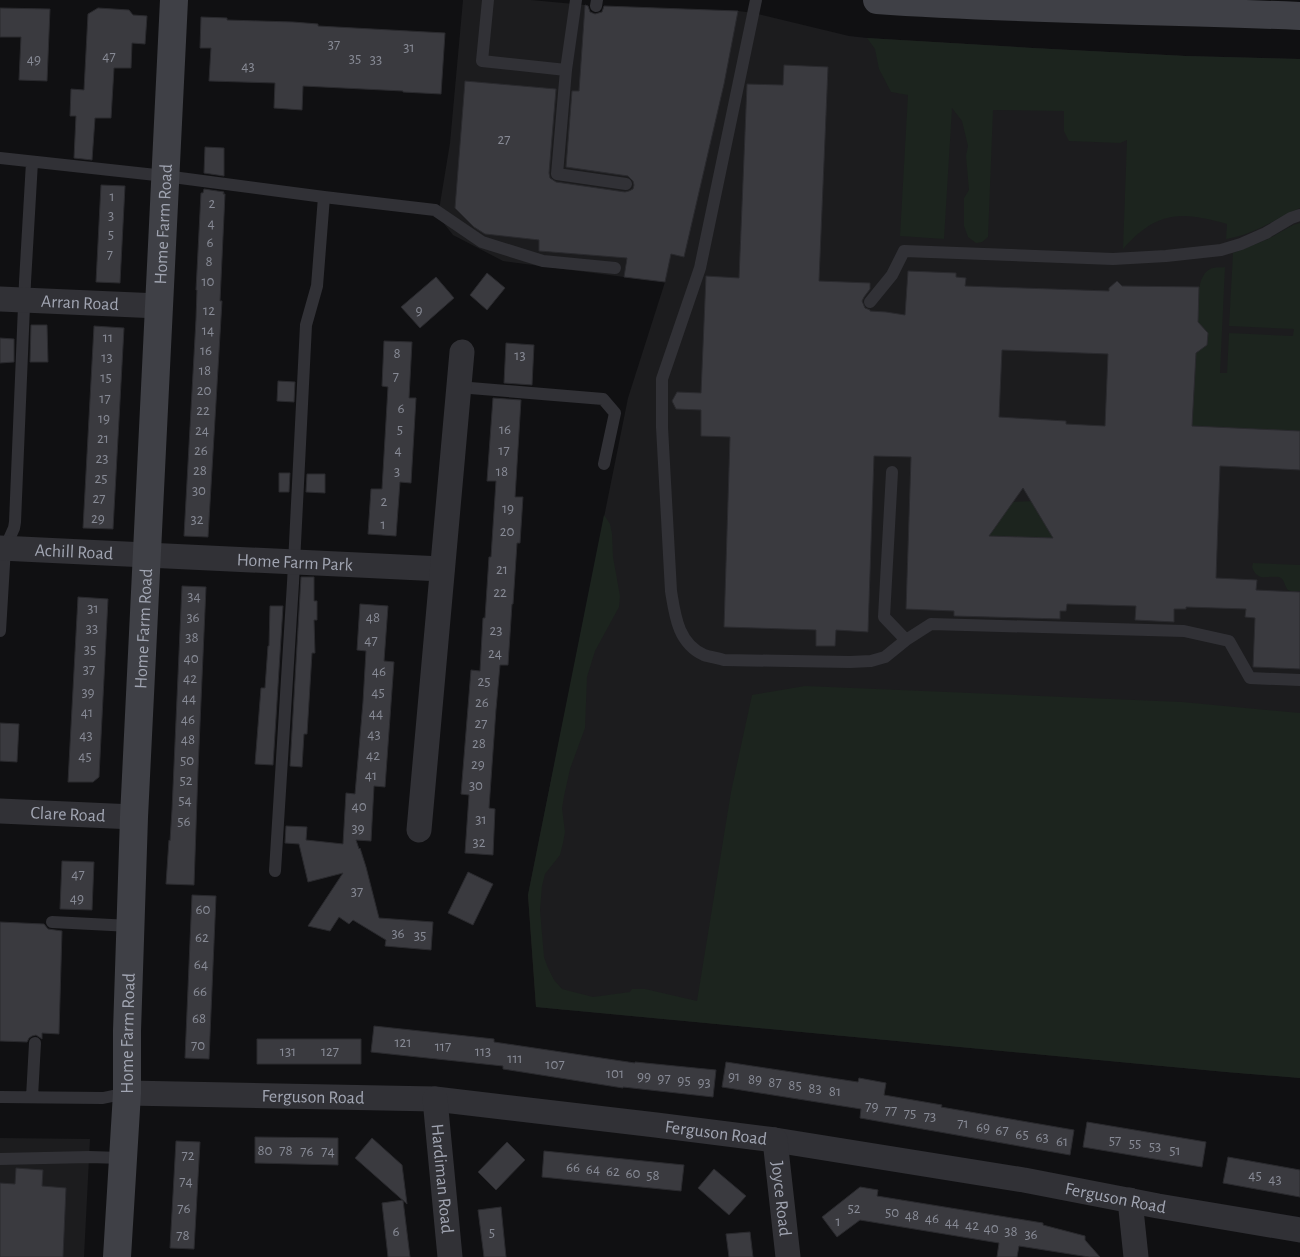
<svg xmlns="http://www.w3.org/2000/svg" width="1300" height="1257" font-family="'Alegreya Sans',sans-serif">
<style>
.built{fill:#1c1c1e}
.green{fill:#1c241e}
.building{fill:#3a3a3f;stroke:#2a2a2e;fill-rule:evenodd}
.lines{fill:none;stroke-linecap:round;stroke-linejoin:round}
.lane{stroke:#313136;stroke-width:12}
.street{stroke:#313136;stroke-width:25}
.secondary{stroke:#3f4046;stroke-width:28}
.labels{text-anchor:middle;stroke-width:4;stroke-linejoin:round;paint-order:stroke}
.number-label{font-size:15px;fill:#878a95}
.street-label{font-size:18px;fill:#a1a5b2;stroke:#0b0b0c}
</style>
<rect width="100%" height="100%" fill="#101012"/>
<path class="built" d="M463 0H531L585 5 575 164 638 171 624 277 503 261 453 235 438 216 450 143Z
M738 11 754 13 849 36 867 38 1033 48 1186 56 1300 59V1078L1226 1072 536 1007 528 895 628 398 665 282 671 254 684 256 724 84Z
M0 1138 90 1139 84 1257H0Z"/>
<path class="green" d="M867 38 1033 48 1186 56 1300 59V208C1275 219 1254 235 1226 239L1227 224C1196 216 1171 209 1143 230 1136 235 1129 242 1123 249L1127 140 1120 143 1069 141 1064 131V111L993 110 988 237 982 242 976 243 968 237 964 226V198L969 190 966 156 968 146 962 121 952 108 944 239 900 236 908 95 891 92 879 69 875 49Z
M1300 223V431L1192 426 1196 353 1207 345 1208 333 1198 322C1198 308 1195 272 1213 268 1216 267 1221 268 1225 267L1220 373H1227L1229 333 1293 336 1294 329 1229 326 1233 253 1268 239 1293 225Z
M1034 501C1034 508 1036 512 1042 516L1065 539 967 535 1011 502Z
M604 515 610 524 612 534 613 557 620 596 619 607 595 651 587 677 585 728 570 769 564 796 562 808 565 832 563 843 560 855 545 874 542 886 540 910 544 957 548 968 554 980 562 989 593 997 630 992 632 989H645L697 1001 731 792 752 695 805 686 1182 702 1300 713V1078L1226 1072 536 1007 528 895Z
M1253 563 1300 565V591C1296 591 1291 592 1288 590 1284 586 1285 579 1279 577 1267 575 1258 583 1252 567Z"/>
<path class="building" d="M585 5 588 6 590 12 595 14 602 12 604 6 738 11 724 84 684 257 671 254 665 282 624 277 627 258 539 251V240L485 234 474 227 455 208 465 81 556 89 549 173 550 178 556 182 625 192 629 191 633 189 634 185 633 181 628 176 566 167 572 91H579Z
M0 8 50 9 47 81 19 80 21 37H0Z
M98 8 129 10 133 15 147 16 145 44 132 43 131 68H114L111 118H95L92 160 74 158 76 116H70L71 89 84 90 88 14Z
M201 17 227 18V20L293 22 318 24V26L445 33 441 94 403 92V91L303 86 302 110 274 108 275 83 209 81 211 48H200Z
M784 65 828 67 819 281 870 283V289L864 297 862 301 865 308 870 310V311L886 312 905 315 908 271 956 273V277L966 278 965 286 1109 291V288L1117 281 1122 286 1199 287 1198 322 1208 333 1207 345 1196 353 1192 426 1300 431V470L1220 466 1216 578 1257 580 1256 590 1300 592V669L1253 667 1255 618 1245 617 1246 609 1186 607V609H1174V622L1135 620 1136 606 1067 604 1066 611H1060V619L954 616V611L906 609 911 457 874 456 868 632 836 630 835 646H816V630L724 627 730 437 701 436V410L676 409 672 401 677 392 701 393 706 276 739 278 747 84 783 85ZM1002 350 1108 354 1105 426 1066 424V421L999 417ZM1023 488 1053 538 989 536Z
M205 147 224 148V176L204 173Z
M101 185 125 186 120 283 96 282Z
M204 189 224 192 223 194H225L220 301H222L208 537 184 536 196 319 197 290H196L201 193H203Z
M487 273 505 288 487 310 470 295Z
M436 277 454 298 420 328 401 307Z
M31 325H47L48 362H30Z
M94 326 124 328 113 529 83 528Z
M0 338 14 339V362L0 363Z
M384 341 412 342 409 398H416L411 483 400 482 396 536 368 534 371 489H382L388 387 382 386Z
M506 343 534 345 532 385 504 383Z
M278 381 295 382 294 402 277 401Z
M493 398 521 400 515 497H523L520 543H517L513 604H512L508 665H500L496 709 489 808 495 809 493 855 465 853 469 795 461 794 471 670 480 671 483 618H485L489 557H491L496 481H487Z
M279 473H290L289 492H279Z
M307 474H325V493L306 492Z
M301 577H314V601H317V620H314L315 653H312L307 734H304L302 767 290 766Z
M182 586 206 587 198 770 194 885 166 884 169 840 170 841 172 810Z
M78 597 108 599 99 777 93 782H68Z
M360 604 388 606 384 661 394 662 385 787 374 786 371 841 356 840 359 849 360 848 366 867 379 918 433 922 431 950 385 946 386 940 353 920 349 924 339 917 330 931 308 926 343 873 308 882 299 844 285 843 286 826 307 827 306 840 343 844 346 793 355 794 363 702 366 651 357 650Z
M270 606H283L273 765 255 764 261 688H265L268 646H269Z
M0 723 19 724 17 762 0 761Z
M62 861 94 862 92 910 60 909Z
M468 872 493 884 473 925 448 913Z
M192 895 216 896 209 1059 185 1058Z
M0 922 44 924 48 929 62 931 59 1034 42 1033V1039L36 1035 32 1036 29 1038 27 1042 0 1041Z
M374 1026 494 1039V1042L635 1063V1062L716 1070 713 1097 623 1087V1088L503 1069V1066L371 1052Z
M257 1039H361V1064H257Z
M726 1062 858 1082 859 1078 886 1083 884 1095 942 1105 941 1107 1074 1130 1070 1155 860 1118 861 1109 722 1087Z
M1087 1122 1206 1142 1202 1167 1083 1147Z
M255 1137 338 1138V1165L255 1163Z
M372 1138 402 1165 407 1204 355 1158Z
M176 1141 200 1142 194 1249 170 1248Z
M507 1142 525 1160 496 1190 478 1172Z
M544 1151 684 1165 681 1191 542 1177Z
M1228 1157 1300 1170V1197L1223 1183Z
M16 1168 43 1170 42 1186 66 1188 63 1257H0V1183L15 1184Z
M714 1169 746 1196 729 1215 698 1188Z
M860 1187 878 1190 877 1196 1043 1223V1225L1085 1236V1240L1100 1257H1089L1019 1246 1017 1257H997L999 1243 860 1220 837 1237 822 1217Z
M403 1200 410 1257H388L382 1203Z
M501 1207 506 1257H484L478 1210Z
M750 1232 753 1257H729L726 1234Z"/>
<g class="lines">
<path class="lane" d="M488 0 482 61 566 70 576 0
M756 0 700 268 662 379V427L671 591C675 616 678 643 704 655 710 657 717 658 724 660L850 662 871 661 885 657 906 640 931 624 1184 631 1229 641 1250 678 1300 680
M596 6 597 0
M566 70 557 174 626 184
M0 158 165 176 324 197 435 210 482 242 543 261 615 268
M870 302 892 275 904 251 1113 259 1166 256 1221 250 1241 244 1266 233 1291 218 1300 215
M458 387 603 399 615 413 604 464
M892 472 884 617 906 640
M0 631 5 548 14 528 15 522 25 282 32 162
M275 871 293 583 306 325 317 286 324 197
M52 922 131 926
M0 1097 103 1098 127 1093
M32 1097 35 1043
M0 1159 89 1157 122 1158"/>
<g class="street">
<path id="s1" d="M0 299 159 306"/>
<path id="s2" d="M0 548 442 569"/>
<path id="s3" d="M0 811 134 817"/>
<path d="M419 830 462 352"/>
<path id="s4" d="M127 1093 435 1099 656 1125 775 1140 1024 1180 1158 1206 1300 1230"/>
<path id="s5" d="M435 1099 450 1257"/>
<path id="s6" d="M775 1140 788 1257"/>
<path d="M1130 1200 1136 1257"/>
</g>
<g class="secondary">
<path d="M877 0C1017 10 1159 10 1300 16"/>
<path id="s7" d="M117 1257 127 1093V1031L134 817 174 0"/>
</g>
</g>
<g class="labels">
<g class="number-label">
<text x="334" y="49">37</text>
<text x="409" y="52">31</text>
<text x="109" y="61">47</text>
<text x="355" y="63">35</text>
<text x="34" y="64">49</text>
<text x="376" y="64">33</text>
<text x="248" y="71">43</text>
<text x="504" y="144">27</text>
<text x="112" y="201">1</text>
<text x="212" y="208">2</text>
<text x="111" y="220">3</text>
<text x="211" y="228">4</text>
<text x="111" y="239">5</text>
<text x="210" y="247">6</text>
<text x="110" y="259">7</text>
<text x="209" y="266">8</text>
<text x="208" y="286">10</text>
<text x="209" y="315">12</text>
<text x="419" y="315">9</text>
<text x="208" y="335">14</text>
<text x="108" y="342">11</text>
<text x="206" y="355">16</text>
<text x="397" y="358">8</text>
<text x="520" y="360">13</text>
<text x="107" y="362">13</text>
<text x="205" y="375">18</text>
<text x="396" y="381">7</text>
<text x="106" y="382">15</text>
<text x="204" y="395">20</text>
<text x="105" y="403">17</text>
<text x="401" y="413">6</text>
<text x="203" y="415">22</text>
<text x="104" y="423">19</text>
<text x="400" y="434">5</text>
<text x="505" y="434">16</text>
<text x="202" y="435">24</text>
<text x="103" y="443">21</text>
<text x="201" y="455">26</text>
<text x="398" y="455">4</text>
<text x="504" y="455">17</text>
<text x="102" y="463">23</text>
<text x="200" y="475">28</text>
<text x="397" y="476">3</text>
<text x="502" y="476">18</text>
<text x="101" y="483">25</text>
<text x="199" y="495">30</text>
<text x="99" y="503">27</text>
<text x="384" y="506">2</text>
<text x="508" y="513">19</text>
<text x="98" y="523">29</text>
<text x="197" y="524">32</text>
<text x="383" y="529">1</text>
<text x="507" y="536">20</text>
<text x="502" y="574">21</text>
<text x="500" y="597">22</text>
<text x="194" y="601">34</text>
<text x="93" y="613">31</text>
<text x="193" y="622">36</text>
<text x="373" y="622">48</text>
<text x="92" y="633">33</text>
<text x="496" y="635">23</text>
<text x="192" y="642">38</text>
<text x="371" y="645">47</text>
<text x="90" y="654">35</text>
<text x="495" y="658">24</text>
<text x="191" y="663">40</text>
<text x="89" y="674">37</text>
<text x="379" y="676">46</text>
<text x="190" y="683">42</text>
<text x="484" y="686">25</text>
<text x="88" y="697">39</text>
<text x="378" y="697">45</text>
<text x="189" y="703">44</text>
<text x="482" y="707">26</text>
<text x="87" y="717">41</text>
<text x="376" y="718">44</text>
<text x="188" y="724">46</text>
<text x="481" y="728">27</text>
<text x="374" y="739">43</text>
<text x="86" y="740">43</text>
<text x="188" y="744">48</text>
<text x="479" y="748">28</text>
<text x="373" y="760">42</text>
<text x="85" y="761">45</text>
<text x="187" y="765">50</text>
<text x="478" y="769">29</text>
<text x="371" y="780">41</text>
<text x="186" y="785">52</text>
<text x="476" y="790">30</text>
<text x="185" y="805">54</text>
<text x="359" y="811">40</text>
<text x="481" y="824">31</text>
<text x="184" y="826">56</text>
<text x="358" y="833">39</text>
<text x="479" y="847">32</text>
<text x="78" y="879">47</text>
<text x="357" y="896">37</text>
<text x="77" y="903">49</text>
<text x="203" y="914">60</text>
<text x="398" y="938">36</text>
<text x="420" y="940">35</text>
<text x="202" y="942">62</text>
<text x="201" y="969">64</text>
<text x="200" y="996">66</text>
<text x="199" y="1023">68</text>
<text x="403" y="1047">121</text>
<text x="198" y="1050">70</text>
<text x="443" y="1051">117</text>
<text x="288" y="1056">131</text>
<text x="330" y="1056">127</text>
<text x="483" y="1056">113</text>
<text x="515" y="1063">111</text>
<text x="555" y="1069">107</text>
<text x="615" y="1078">101</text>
<text x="644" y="1081">99</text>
<text x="734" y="1081">91</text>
<text x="664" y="1083">97</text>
<text x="755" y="1084">89</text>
<text x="684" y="1085">95</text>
<text x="704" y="1087">93</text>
<text x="775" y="1087">87</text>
<text x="795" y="1090">85</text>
<text x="815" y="1093">83</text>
<text x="835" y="1096">81</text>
<text x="872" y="1111">79</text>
<text x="891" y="1115">77</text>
<text x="910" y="1118">75</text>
<text x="930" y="1121">73</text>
<text x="963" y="1128">71</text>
<text x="983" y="1132">69</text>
<text x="1002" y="1135">67</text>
<text x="1022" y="1139">65</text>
<text x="1042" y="1142">63</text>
<text x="1115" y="1145">57</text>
<text x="1062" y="1146">61</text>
<text x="1135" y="1148">55</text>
<text x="1155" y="1151">53</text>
<text x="265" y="1155">80</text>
<text x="286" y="1155">78</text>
<text x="1175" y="1155">51</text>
<text x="307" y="1156">76</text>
<text x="328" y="1156">74</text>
<text x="188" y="1160">72</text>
<text x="573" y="1172">66</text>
<text x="593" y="1174">64</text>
<text x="613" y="1176">62</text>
<text x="633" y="1178">60</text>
<text x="653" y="1180">58</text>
<text x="1255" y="1180">45</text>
<text x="1275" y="1184">43</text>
<text x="186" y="1186">74</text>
<text x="184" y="1213">76</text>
<text x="854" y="1213">52</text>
<text x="892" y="1217">50</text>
<text x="912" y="1220">48</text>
<text x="932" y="1223">46</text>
<text x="838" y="1226">1</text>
<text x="952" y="1227">44</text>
<text x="972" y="1230">42</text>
<text x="991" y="1233">40</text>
<text x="396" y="1236">6</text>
<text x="1011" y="1236">38</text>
<text x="492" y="1237">5</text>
<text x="1031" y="1239">36</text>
<text x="183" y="1240">78</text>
</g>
<g class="street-label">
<text dy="6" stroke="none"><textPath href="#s7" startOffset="1034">Home Farm Road</textPath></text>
<text dy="6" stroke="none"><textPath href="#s1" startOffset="80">Arran Road</textPath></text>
<text dy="6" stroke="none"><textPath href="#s2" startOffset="74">Achill Road</textPath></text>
<text dy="6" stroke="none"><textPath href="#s2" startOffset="295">Home Farm Park</textPath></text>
<text dy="6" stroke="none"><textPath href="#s7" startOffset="629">Home Farm Road</textPath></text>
<text dy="6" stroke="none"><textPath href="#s3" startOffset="68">Clare Road</textPath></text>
<text dy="6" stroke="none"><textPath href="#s7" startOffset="224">Home Farm Road</textPath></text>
<text dy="6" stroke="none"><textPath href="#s4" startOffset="186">Ferguson Road</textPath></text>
<text dy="6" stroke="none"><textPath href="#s4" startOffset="591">Ferguson Road</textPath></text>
<text dy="6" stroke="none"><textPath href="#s5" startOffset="80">Hardiman Road</textPath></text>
<text dy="6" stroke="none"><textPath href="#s6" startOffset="59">Joyce Road</textPath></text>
<text dy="6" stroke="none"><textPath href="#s4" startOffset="996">Ferguson Road</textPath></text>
</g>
</g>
</svg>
